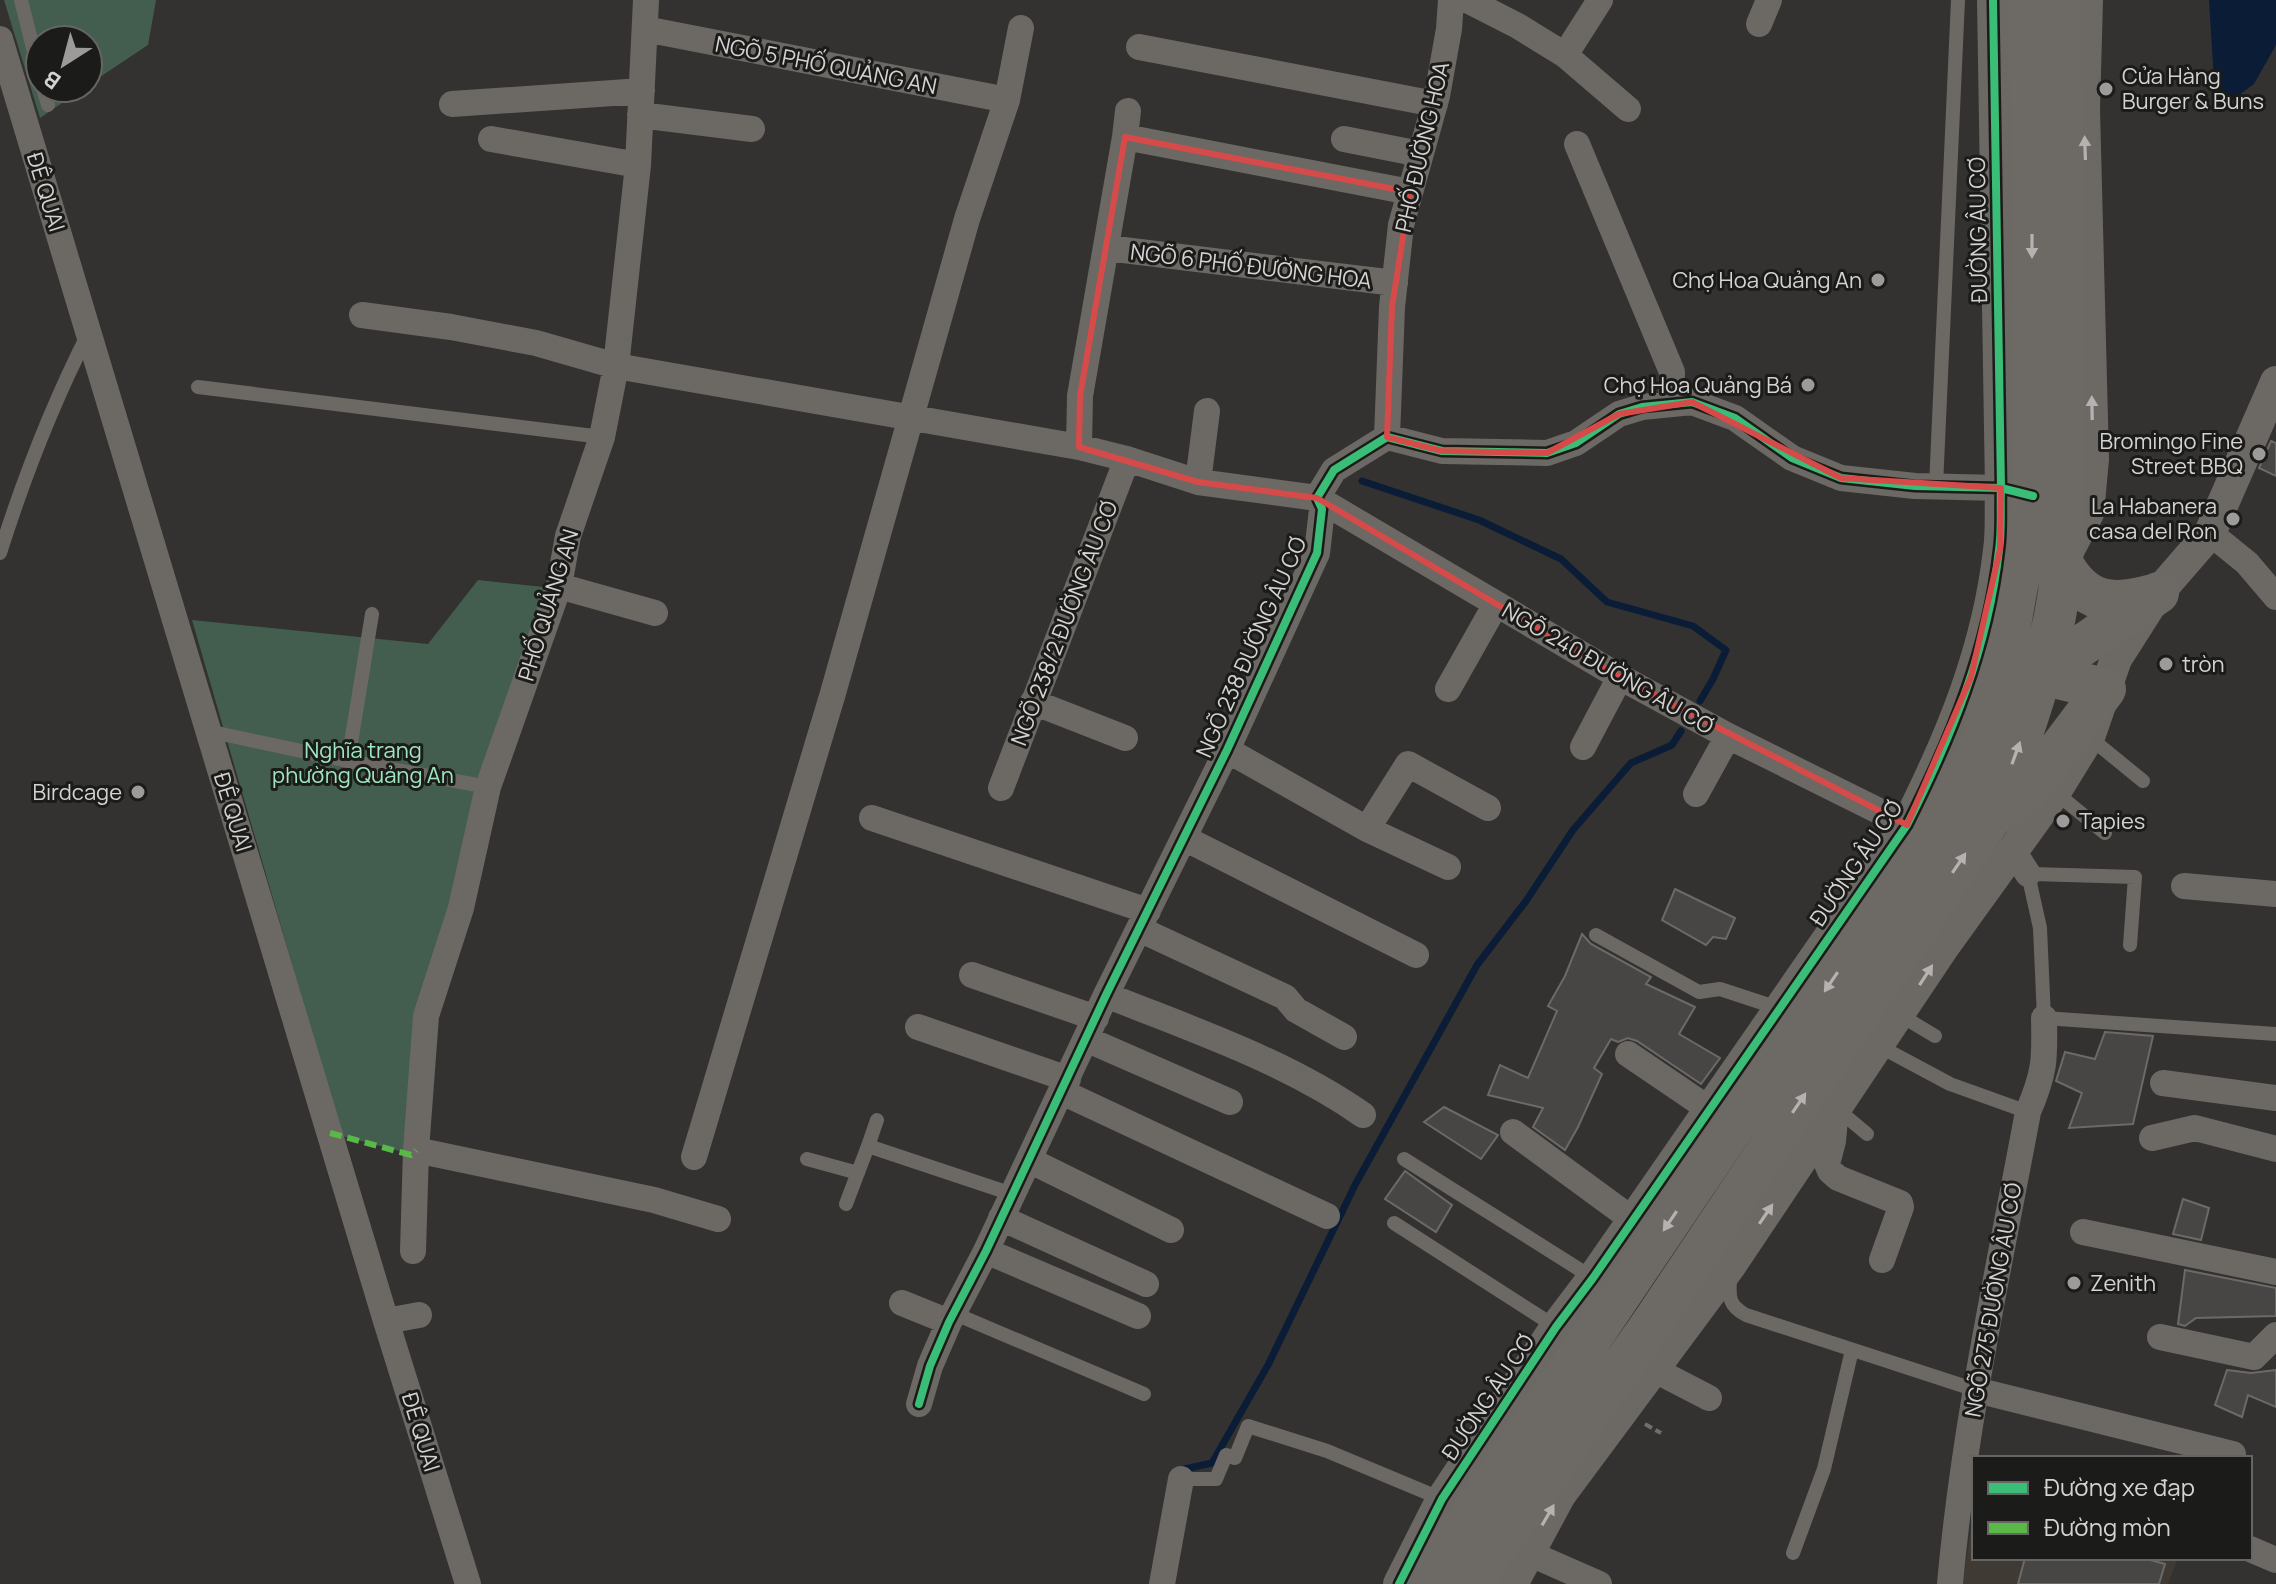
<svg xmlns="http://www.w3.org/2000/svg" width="2276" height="1584" font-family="Manrope,sans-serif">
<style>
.built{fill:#3f3b34}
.green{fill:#435d4f}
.water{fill:#0a1c36}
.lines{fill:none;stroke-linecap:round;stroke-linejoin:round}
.stream{stroke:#0a1c36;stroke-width:7}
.building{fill:#474645;stroke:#6b6a69;stroke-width:2}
.path{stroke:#6f6e6b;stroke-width:4;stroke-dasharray:8 4;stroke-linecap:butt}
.service{stroke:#6c6965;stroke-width:14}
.minor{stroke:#6c6965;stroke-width:26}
.tertiary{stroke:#6c6965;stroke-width:32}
.primary{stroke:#6d6965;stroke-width:42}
.quiet{stroke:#58b947;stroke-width:6;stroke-dasharray:12 6;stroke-linecap:butt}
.cycleway-casing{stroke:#1b1b19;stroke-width:13}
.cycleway{stroke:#3abd76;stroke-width:8}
.oneway{fill:#b5b3b1}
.marked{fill:none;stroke:#d64a4a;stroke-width:6;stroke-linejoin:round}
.poi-dot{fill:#9c9b9a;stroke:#1b1b19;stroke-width:3}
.labels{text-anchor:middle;stroke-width:6;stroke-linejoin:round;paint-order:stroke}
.street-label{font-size:22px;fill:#d4d3d2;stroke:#1b1b19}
.poi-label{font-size:22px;fill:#d4d3d2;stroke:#1b1b19;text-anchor:end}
.park-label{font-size:22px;fill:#9de6bf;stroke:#1b1b19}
</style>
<rect width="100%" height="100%" fill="#333231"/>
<path class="built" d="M1974 1507V1558H2178L2168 1584H1963Z"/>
<path class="green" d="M4 0H156L148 45 88 85V40H40V88H84L40 118Z
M478 580 553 588 474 830 411 1154 342 1136 192 620 428 644Z"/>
<path class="water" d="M2209 0H2276V45L2254 84 2216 112Z"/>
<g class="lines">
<path class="stream" d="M1362 481 1479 520 1561 559 1607 602 1693 626 1726 650 1713 679 1700 701
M1180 1470 1212 1463 1268 1365 1355 1185 1477 965 1526 901 1573 830 1631 763 1672 745 1681 731"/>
</g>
<path class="building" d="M2271 441 2276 443V476L2259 468Z
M1675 889 1735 918 1726 939 1713 937 1706 945 1662 920Z
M1582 934 1591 944 1651 977 1646 984 1695 1007 1679 1034 1720 1058 1701 1084 1637 1041 1628 1038 1618 1042 1611 1039 1594 1068 1602 1074 1578 1127 1565 1150 1533 1127 1543 1108 1488 1095 1500 1065 1528 1078 1557 1011 1548 1006 1565 976Z
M2105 1032 2153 1036 2133 1124 2069 1128 2082 1093 2056 1081 2065 1052 2095 1059Z
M1444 1107 1498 1135 1481 1159 1424 1122Z
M1405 1171 1452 1205 1436 1232 1385 1199Z
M2183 1199 2209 1208 2201 1240 2173 1234Z
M2185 1270 2276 1288V1316L2196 1318 2185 1326 2178 1324Z
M2227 1370 2251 1373 2276 1370V1407L2248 1395 2242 1417 2215 1405Z
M2025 1558H2143L2165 1564 2159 1584H2018Z"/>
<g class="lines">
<path class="path" d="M1645 1424 1661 1433"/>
<path class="service" d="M21 0 40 76
M43 88 48 105
M198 387 602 437
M1936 486 1958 0
M0 553C24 477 52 405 88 334
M208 731 348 761 488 787
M2089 737 2143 781
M348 761 372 614
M2055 792 2105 833
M1596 935 1699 992 1720 989 1778 1008
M2130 945 2135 877 2028 874 2040 928 2044 1018 2276 1034
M1900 1015 1935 1036
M1879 1046 1950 1084 2028 1112
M1836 1108 1867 1134
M868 1146 877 1120
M807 1159 858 1173
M1404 1159 1593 1278
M846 1204 868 1146 1012 1194
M1394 1223 1556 1327
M1730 1277C1729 1297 1728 1305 1746 1315L1976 1390
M953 1313 1144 1394
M1181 1479H1216L1226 1455 1235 1458 1248 1426 1327 1451 1442 1499
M1793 1553 1824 1469 1852 1350"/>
<path class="minor" d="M1467 0 1518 26 1565 55 1628 109
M1759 24 1769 0
M645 29 1007 100
M0 39 386 1321 468 1584
M1139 47 1435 104
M1565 55 1600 0
M452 104 642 91
M640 115 752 129
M1125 137 1128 111
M491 139 638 165
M1344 139 1420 154
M1577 144 1672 372 1671 403
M1107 248 1395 283
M362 315 451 327 536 343 616 366 1079 447 1127 459 1198 482 1317 498 1620 677 1728 736 1907 825
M1387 437 1392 307 1401 225 1437 96 1449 29 1451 0
M1079 447 1080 396 1125 137 1410 192
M1198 482 1207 411
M2210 533 2247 563 2276 597
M559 586 655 613
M1448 689 1496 604
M1033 702 1125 738
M1583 747 1620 677
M1227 750 1367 829 1448 867
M1001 788 1127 459
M1696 794 1728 736
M872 818 1148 911
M1367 829 1408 764 1488 808
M1184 838 1416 955
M2012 849 2028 874
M2184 886 2276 894
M1139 929 1285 997 1296 1010 1344 1037
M972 975 1096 1018
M1106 995C1193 1030 1286 1061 1363 1115
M918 1027 1068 1079
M1086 1039 1230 1102
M1628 1054 1709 1109
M2163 1083 2276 1098
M1062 1092 1327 1216
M1836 1107 1833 1141 1827 1164 1830 1171 1838 1178 1900 1203 1901 1207 1882 1260
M1513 1132 1633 1220
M2152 1138 2195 1128 2276 1149
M416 1150 654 1200 718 1219
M694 1157 833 693 967 219 1007 100 1021 28
M1029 1160 1171 1230
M1001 1218 1146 1284
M2083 1232 2276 1272
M413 1251 416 1150 426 1016 461 908 488 787 559 586 568 536 602 437 616 366 638 165 646 0
M986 1251 1138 1316
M902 1303 949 1322
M386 1321 419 1315
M2160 1337 2254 1357 2276 1335
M1653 1369 1709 1398
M1976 1390 2233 1454
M919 1404 930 1366 949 1322 986 1251 1106 995 1227 750 1317 553 1322 509 1317 498 1334 470 1387 437 1442 451 1547 453 1576 443 1619 414 1642 407 1692 402 1735 418 1792 458 1841 478 1915 486 2001 488 2020 493
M2250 1549 2276 1560
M1526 1552 1599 1584
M1162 1584 1181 1479
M1950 1584C1964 1425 1999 1268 2028 1112 2045 1072 2045 1060 2044 1018"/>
<path class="tertiary" d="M2065 557 2088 513 2093 459 2084 109 2087 0
M1399 1584 1442 1499 1556 1327 1593 1278 1907 825C1951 738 1988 649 1999 550 2002 530 2000 509 2001 488L1993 0
M1512 1584 1560 1495 1730 1266 1942 949 2055 792 2089 737 2116 659 2158 593 2210 533 2276 382"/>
<path class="primary" d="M2062 563C2084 603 2111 607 2153 595
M2042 673 2158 593
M1997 813 2025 795 2105 689 2015 668
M1425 1584 1953 801 1984 736 2009 631 2033 496 2032 142 2028 0
M1471 1584 1654 1321 1991 817C2017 752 2041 685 2055 616 2068 551 2063 483 2064 417 2066 278 2063 139 2059 0"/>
<path class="quiet" d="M330 1133 411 1155 416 1150"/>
<defs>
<path id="cycleway" d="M919 1404 930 1366 949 1322 986 1251 1106 995 1227 750 1317 553 1322 509 1317 498 1334 470 1387 437 1442 451 1547 453 1576 443 1619 414 1642 407 1692 402 1735 418 1792 458 1841 478 1915 486 2001 488 2033 496
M1399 1584 1442 1499 1556 1327 1593 1278 1907 825C1951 738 1988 649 1999 550 2002 530 2000 509 2001 488L1993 0"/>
</defs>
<use href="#cycleway" class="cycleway-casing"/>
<use href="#cycleway" class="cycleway"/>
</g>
<defs><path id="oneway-solid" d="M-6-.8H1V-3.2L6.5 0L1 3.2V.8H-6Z" transform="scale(2)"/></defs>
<g class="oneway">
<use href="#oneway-solid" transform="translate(2085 148) rotate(-92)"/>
<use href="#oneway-solid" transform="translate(2032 246) rotate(90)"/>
<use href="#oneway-solid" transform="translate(2092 408) rotate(-91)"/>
<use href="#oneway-solid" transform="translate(2016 753) rotate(-70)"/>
<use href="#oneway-solid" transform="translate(1959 863) rotate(-56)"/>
<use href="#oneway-solid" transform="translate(1926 975) rotate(-57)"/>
<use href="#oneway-solid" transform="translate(1831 982) rotate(124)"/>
<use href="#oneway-solid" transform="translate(1799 1103) rotate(-56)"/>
<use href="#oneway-solid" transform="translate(1766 1214) rotate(-56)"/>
<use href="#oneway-solid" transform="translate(1670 1221) rotate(124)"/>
<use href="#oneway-solid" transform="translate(1548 1515) rotate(-60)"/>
</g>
<path class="marked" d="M1125 137 1410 192 1392 307 1387 437 1442 451 1547 453 1619 414 1692 402 1841 478 2001 488 2000 549 1971 677 1907 825 1620 677 1317 498 1198 482 1079 447 1080 396Z"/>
<g class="poi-dot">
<circle cx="2106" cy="89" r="8"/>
<circle cx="1878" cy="280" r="8"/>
<circle cx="1808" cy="385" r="8"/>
<circle cx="2259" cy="454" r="8"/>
<circle cx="2233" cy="519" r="8"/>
<circle cx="2166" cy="664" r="8"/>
<circle cx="138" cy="792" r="8"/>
<circle cx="2063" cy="821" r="8"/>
<circle cx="2074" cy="1283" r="8"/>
</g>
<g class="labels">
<g class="street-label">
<text transform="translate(826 65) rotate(11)" y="8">NGÕ 5 PHỐ QUẢNG AN</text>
<text transform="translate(1422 147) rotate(-77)" y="8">PHỐ ĐƯỜNG HOA</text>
<text transform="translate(46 192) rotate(73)" y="8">ĐÊ QUAI</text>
<text transform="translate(1978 230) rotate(-91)" y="8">ĐƯỜNG ÂU CƠ</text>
<text transform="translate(1251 266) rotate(7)" y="8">NGÕ 6 PHỐ ĐƯỜNG HOA</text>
<text transform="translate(548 605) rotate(-73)" y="8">PHỐ QUẢNG AN</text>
<text transform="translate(1064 623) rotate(-69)" y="8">NGÕ 238/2 ĐƯỜNG ÂU CƠ</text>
<text transform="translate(1251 647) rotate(-66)" y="8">NGÕ 238 ĐƯỜNG ÂU CƠ</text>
<text transform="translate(1608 668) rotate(30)" y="8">NGÕ 240 ĐƯỜNG ÂU CƠ</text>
<text transform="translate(233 812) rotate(73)" y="8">ĐÊ QUAI</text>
<text transform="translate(1856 863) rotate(-56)" y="8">ĐƯỜNG ÂU CƠ</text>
<text transform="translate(1993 1300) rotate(-80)" y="8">NGÕ 275 ĐƯỜNG ÂU CƠ</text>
<text transform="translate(1488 1397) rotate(-56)" y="8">ĐƯỜNG ÂU CƠ</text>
<text transform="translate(421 1432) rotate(73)" y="8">ĐÊ QUAI</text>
</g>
<g class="poi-label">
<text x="2122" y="84" text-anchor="start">Cửa Hàng<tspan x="2122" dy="25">Burger &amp; Buns</tspan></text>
<text x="1862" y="288">Chợ Hoa Quảng An</text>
<text x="1792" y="393">Chợ Hoa Quảng Bá</text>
<text x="2243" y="449">Bromingo Fine<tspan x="2243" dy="25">Street BBQ</tspan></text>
<text x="2217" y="514">La Habanera<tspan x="2217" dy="25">casa del Ron</tspan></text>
<text x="2182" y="672" text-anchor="start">tròn</text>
<text x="122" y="800">Birdcage</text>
<text x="2079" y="829" text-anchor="start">Tapies</text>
<text x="2090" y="1291" text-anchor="start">Zenith</text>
</g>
<g class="park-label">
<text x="363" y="758">Nghĩa trang<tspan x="363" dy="25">phường Quảng An</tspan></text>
</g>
</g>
<rect x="1972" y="1456" width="280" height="104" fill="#1b1b19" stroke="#656563" stroke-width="2"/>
<rect x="1988" y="1482" width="40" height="12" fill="#3abd76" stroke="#656563" stroke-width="2"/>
<text x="2044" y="1496" font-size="24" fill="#d4d3d2">Đường xe đạp</text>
<rect x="1988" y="1522" width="40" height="12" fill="#58b947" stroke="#656563" stroke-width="2"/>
<text x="2044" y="1536" font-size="24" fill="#d4d3d2">Đường mòn</text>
<g transform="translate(64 64) rotate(216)"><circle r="38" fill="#1b1b19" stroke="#656563" stroke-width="2"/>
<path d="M0-6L14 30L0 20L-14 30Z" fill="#9c9b9a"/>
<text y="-12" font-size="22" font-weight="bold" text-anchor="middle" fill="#d4d3d2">B</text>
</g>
</svg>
